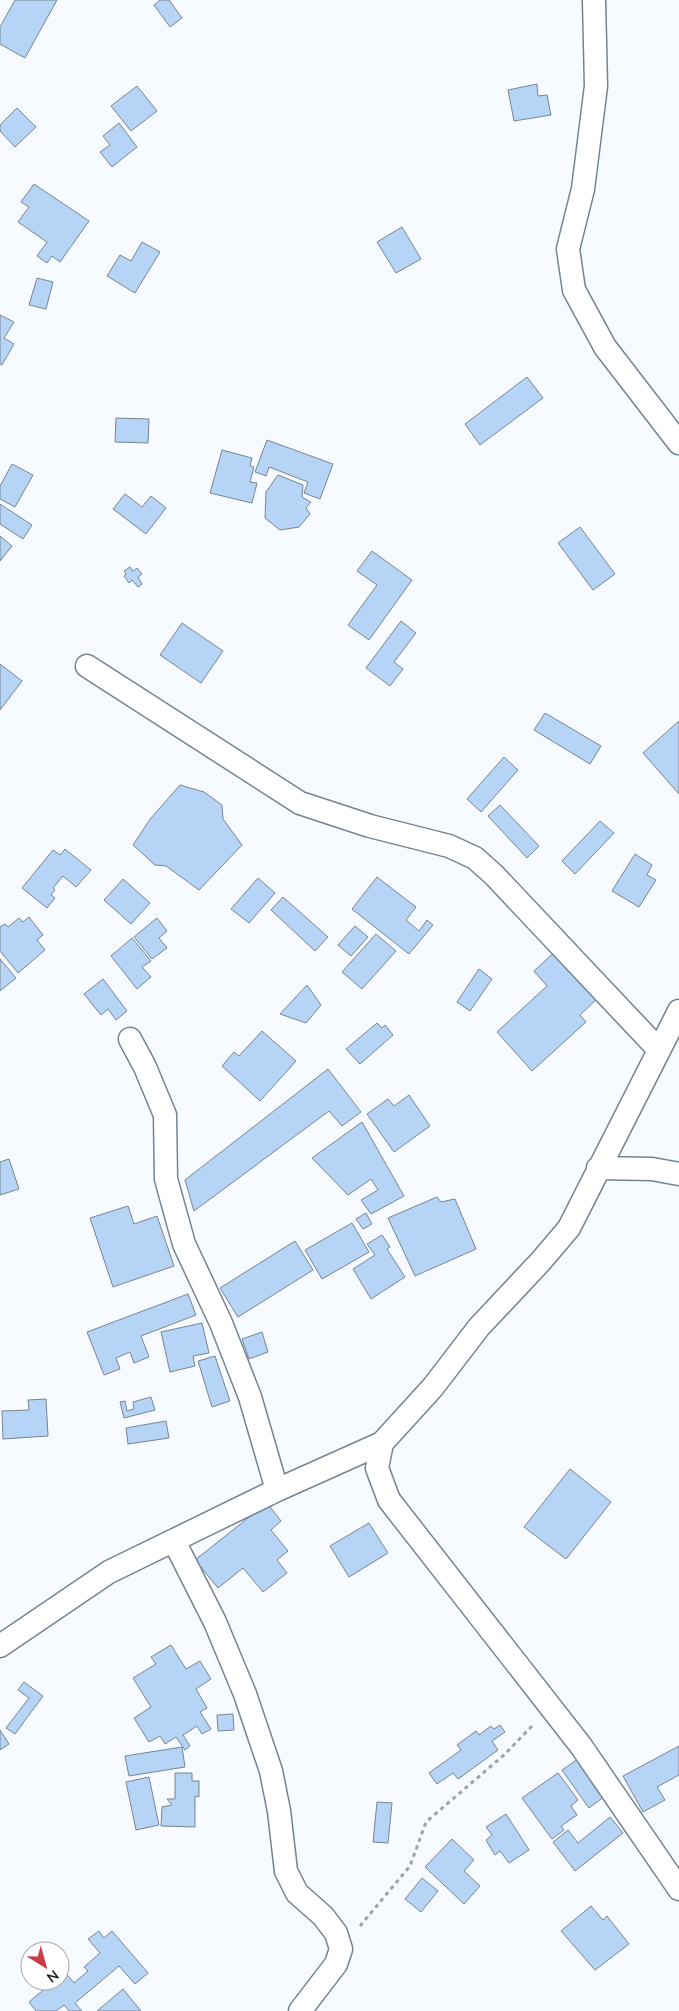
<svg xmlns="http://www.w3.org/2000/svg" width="679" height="2011" font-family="Mulish,sans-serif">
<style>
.building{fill:#b6d4f6;stroke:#778595}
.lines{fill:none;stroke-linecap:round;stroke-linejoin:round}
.minor-casing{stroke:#758392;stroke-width:25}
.path{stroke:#9fa3a8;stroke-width:3;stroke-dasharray:4 4;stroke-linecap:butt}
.minor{stroke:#fff;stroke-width:22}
</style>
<rect width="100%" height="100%" fill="#f7fafe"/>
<path class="building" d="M15 0H57L25 58 0 44V27Z
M160 0H169L182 18 170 27 154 5Z
M537 84 538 96 547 95 551 115 514 121 508 90Z
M137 86 157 111 131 131 111 106Z
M17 108 36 127 15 147 0 131V125Z
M119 123 137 147 112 167 100 152 110 145 103 136Z
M34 184 89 221 60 262 52 256 47 263 37 256 47 242 18 222 29 207 21 202Z
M402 227 421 259 396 273 377 242Z
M142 242 160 252 135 293 107 276 120 255 131 261Z
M37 278 53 282 46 309 29 305Z
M0 315 14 322 4 338 14 344 2 365 0 364Z
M527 377 543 398 480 445 465 424Z
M116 418 149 419 148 443 115 442Z
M267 440 333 464 320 499 304 493 308 482 269 467 266 476 255 472Z
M222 450 252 458 250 466 254 467 250 482 257 483 252 503 210 493Z
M12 464 33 475 15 507 0 499V486Z
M278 475 303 485 302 497 311 502 306 508 310 514 299 527 280 530 265 518 266 492Z
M125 494 142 507 151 496 166 508 146 534 113 509Z
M0 504 32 525 23 539 0 524Z
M580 527 615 574 593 590 558 543Z
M0 536 12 546 0 561Z
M372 551 412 580 369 640 348 625 377 585 357 571Z
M130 567 133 571 137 568 142 574 138 577 142 584 138 587 132 580 129 583 124 576 126 574 124 571Z
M401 621 416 633 394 662 403 669 390 686 366 668Z
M182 623 223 651 201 683 160 655Z
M0 664 22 681 0 710Z
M545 713 601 746 590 764 534 730Z
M679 721V794L643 753Z
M504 757 518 770 481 812 467 799Z
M180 785 204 792 222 805 223 819 242 845 199 890 166 866 155 865 133 845 151 818Z
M500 805 539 846 527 858 488 816Z
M600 821 614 833 575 874 562 861Z
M65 849 91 870 76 887 63 876 53 888 55 890 51 895 55 898 47 908 22 888 53 850 60 855Z
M635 854 652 865 647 875 656 880 639 907 612 891Z
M377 877 416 907 406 920 419 931 427 920 433 925 409 954 352 909Z
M258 878 275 893 249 923 231 909Z
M123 879 150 903 131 924 104 900Z
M283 897 328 937 315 951 271 910Z
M29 917 43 935 37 940 45 950 18 973 0 951V927L5 924 8 927 19 918 23 922Z
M157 918 167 931 159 938 167 948 152 959 134 937Z
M355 926 368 937 351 956 338 945Z
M376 934 396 951 362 989 342 972Z
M132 938 151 961 142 967 151 977 137 989 111 956Z
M557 950 599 997 580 1015 586 1022 532 1071 497 1032 547 986 534 971Z
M0 959 16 978 0 991Z
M479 969 492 979 470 1011 457 1002Z
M103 979 127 1011 116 1020 108 1009 101 1015 84 994Z
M307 985 321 1005 306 1023 280 1014Z
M377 1023 382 1028 385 1025 393 1035 360 1064 346 1049Z
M262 1031 296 1061 260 1101 222 1066 234 1052 239 1056Z
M328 1069 361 1112 342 1126 329 1111 194 1211 185 1180Z
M409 1095 430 1126 394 1152 367 1114 388 1099 394 1106Z
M362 1122 404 1196 371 1214 361 1200 378 1190 371 1179 348 1195 312 1158Z
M9 1159 19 1189 0 1195V1162Z
M437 1197 441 1202 455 1199 476 1249 415 1276 388 1218Z
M128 1206 134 1224 157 1216 174 1266 113 1287 90 1218Z
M366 1213 372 1224 363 1229 356 1219Z
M352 1223 369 1252 322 1279 305 1250Z
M382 1235 390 1247 387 1249 405 1277 371 1299 353 1269 375 1255 367 1244Z
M295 1241 313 1270 238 1317 220 1288Z
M188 1294 196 1315 141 1336 149 1357 134 1363 130 1352 116 1358 120 1369 104 1375 87 1332Z
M202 1323 209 1353 193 1356 195 1366 170 1372 161 1332Z
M262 1332 268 1352 249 1359 242 1339Z
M215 1356 230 1401 212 1407 198 1361Z
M151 1397 155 1410 124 1418 120 1402 125 1401 127 1411 134 1409 133 1402Z
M46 1399 48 1436 3 1439 2 1411 29 1410 28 1400Z
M166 1421 169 1438 128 1444 126 1428Z
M570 1469 611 1502 566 1559 524 1527Z
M267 1503 281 1521 271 1530 288 1551 277 1560 287 1573 263 1592 243 1568 218 1588 195 1560Z
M369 1523 388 1553 349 1577 330 1546Z
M171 1645 186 1669 200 1661 211 1679 196 1689 207 1708 200 1712 211 1729 202 1734 197 1726 183 1735 190 1746 185 1750 176 1737 165 1744 160 1736 149 1742 134 1718 151 1707 133 1678 156 1664 151 1657Z
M24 1682 43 1696 15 1734 6 1728 29 1698 18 1690Z
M233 1714 234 1730 218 1731 217 1715Z
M500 1725 505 1732 492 1741 498 1750 458 1779 453 1773 437 1784 429 1773 461 1750 457 1745 476 1731 479 1735 491 1726 494 1729Z
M0 1730 9 1744 0 1750Z
M679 1746V1775L657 1787 665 1800 643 1812 623 1776Z
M182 1747 185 1767 129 1776 125 1756Z
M578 1759 605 1796 589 1808 562 1770Z
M175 1773H192V1781H199V1797L195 1796V1827L161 1826 162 1807 172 1805 167 1799H175Z
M558 1773 578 1800 571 1806 577 1815 561 1826 564 1830 552 1839 522 1798Z
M149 1777 159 1825 136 1830 126 1782Z
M377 1802 392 1803 388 1843 373 1842Z
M506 1814 529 1850 509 1863 500 1851 495 1855 486 1840 492 1835 486 1827Z
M610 1817 623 1833 575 1871 553 1842 568 1830 578 1843Z
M452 1839 474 1860 464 1871 480 1886 464 1904 425 1867Z
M422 1878 438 1891 421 1912 405 1899Z
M591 1906 603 1920 607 1916 629 1944 595 1970 561 1931Z
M99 1931 104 1938 112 1931 148 1973 135 1984 119 1966 75 2003 82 2011H69L64 2005 56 2011H36L29 2002 54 1981H60V1976L65 1972 74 1983 88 1971 84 1967 100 1953 88 1939Z
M123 1989 141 2011H97Z"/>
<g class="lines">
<defs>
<path id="minor" d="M594 0 596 86 583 189 568 249 574 290 605 347 679 443
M87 666 300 803 370 826 449 846 475 858 494 875 659 1050
M130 1039 145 1067 165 1115 166 1179 184 1244 221 1323 250 1397 277 1490
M598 1168 652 1169 679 1174
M382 1443 377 1468 389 1500 581 1746 679 1889
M174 1541 215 1622 245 1694 271 1771 279 1811 286 1871 297 1893 323 1916 336 1933 341 1949 336 1964 300 2011
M0 1646 109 1572 277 1490 382 1443 433 1387 479 1327 541 1261 569 1228 679 1011"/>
</defs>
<use href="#minor" class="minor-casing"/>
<path class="path" d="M360 1926 410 1866 426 1822 504 1755 533 1725"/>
<use href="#minor" class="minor"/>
</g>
<g transform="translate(45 1966) rotate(143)"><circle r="24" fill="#ffffff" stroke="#a6a8ab"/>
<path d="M0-4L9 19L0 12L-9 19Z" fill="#cc3c46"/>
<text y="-8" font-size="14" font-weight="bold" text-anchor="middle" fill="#20262c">N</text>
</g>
</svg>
